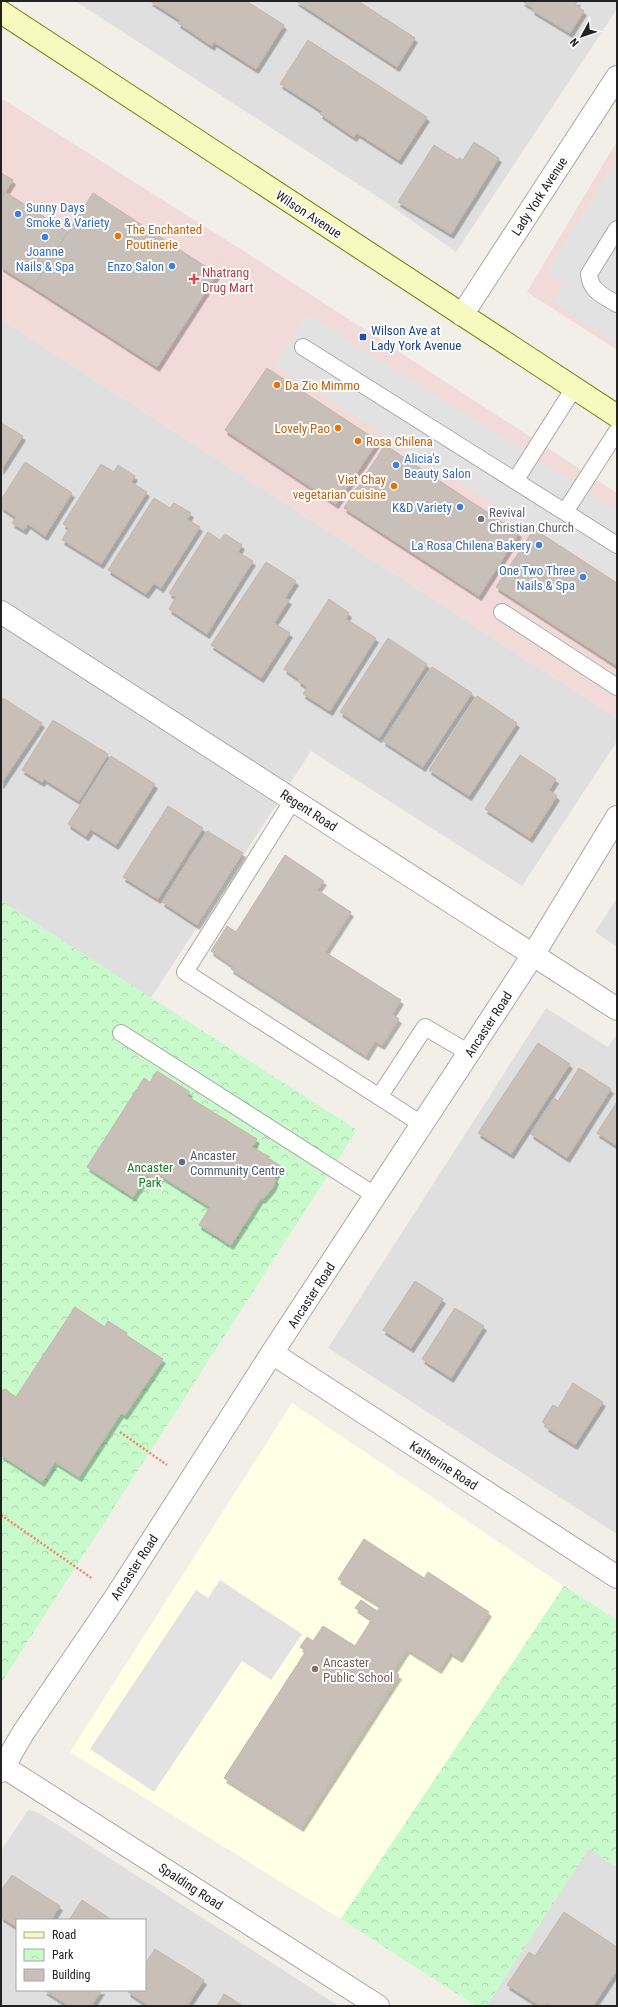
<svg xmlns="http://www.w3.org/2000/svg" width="618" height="2007" font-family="'Roboto Condensed',sans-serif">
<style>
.residential{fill:#e0dfdf;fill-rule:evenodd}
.commercial{fill:#f2dad9}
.education{fill:#ffffe5}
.park{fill:url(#park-crowns)}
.parking{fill:#e2e2e2}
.building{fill:#c7bfb8;stroke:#c4b6ab;filter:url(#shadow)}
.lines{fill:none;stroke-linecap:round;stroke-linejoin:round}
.lane-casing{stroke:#a9a9a9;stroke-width:18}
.street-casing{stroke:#a9a9a9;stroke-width:24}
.secondary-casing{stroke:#707d05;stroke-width:24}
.path{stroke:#fa8072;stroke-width:2.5;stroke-dasharray:2 2;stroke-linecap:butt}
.lane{stroke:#fff;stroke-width:16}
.street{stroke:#fff;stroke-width:22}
.secondary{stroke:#f7fabf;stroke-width:22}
.shop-dot{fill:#3f7fe0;stroke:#fff;stroke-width:1.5}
.food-dot{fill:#e8710a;stroke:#fff;stroke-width:1.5}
.health-dot{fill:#e0444e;stroke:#fff;stroke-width:1.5}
.transit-dot{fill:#1a4fb4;stroke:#fff;stroke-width:1.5}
.worship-dot{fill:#6b7280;stroke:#fff;stroke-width:1.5}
.service-dot{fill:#5c6f8a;stroke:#fff;stroke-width:1.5}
.education-dot{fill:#8d6e63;stroke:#fff;stroke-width:1.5}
.labels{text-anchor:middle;stroke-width:4;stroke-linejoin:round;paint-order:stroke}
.street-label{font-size:13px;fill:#222;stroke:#fff}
.shop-label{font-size:13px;fill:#366cbe;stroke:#fff;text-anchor:end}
.food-label{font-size:13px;fill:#c56008;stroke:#fff;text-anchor:start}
.health-label{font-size:13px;fill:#be3a42;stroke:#fff;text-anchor:start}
.transit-label{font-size:13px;fill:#164399;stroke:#fff;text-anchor:start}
.worship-label{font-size:13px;fill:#5b616d;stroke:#fff;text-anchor:start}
.service-label{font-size:13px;fill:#4e5e75;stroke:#fff;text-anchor:start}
.park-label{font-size:13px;fill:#0c8416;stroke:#fff}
.education-label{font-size:13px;fill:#785e54;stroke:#fff;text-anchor:start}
</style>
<defs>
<pattern id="park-crowns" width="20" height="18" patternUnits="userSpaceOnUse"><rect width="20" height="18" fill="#c8facc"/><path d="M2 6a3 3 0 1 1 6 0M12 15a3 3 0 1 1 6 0" fill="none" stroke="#acd6af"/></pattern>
<filter id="shadow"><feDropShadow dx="2.5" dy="4.5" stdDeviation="0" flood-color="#0004"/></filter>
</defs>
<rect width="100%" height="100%" fill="#f2efe9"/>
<path class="residential" d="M75 1H617V9L456 252 384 201Z
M1 319 617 718V741L522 886 311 751 151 998 1 901Z
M617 898V947L595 932Z
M546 1008 608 1047 617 1034V1534L328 1348Z
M28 1810 37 1812 58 1825 339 2006H1V1851ZM17 1920H145V1990H17Z
M589 1848 617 1867V2006H486Z"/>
<path class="commercial" d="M1 98 242 250 617 493V718L1 319Z
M617 141V350L527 292Z"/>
<path class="education" d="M292 1403 564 1586 341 1919 70 1752Z"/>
<path class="park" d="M1 901 357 1130 1 1683Z
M564 1586 617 1620V1867L589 1849 486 2006H476L341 1919Z"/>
<path class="parking" d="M617 160V344L553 302 564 284 546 272Z
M307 314 617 510V581L275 365Z
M220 1580 302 1634 271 1680 242 1661 154 1792 90 1749 196 1590 208 1598Z"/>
<path class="building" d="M150 1H246L284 25 256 69 214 42 212 46 178 23 180 20Z
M296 1H358L415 38 397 67Z
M522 1H578L575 5 584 11 570 33 532 10 533 8Z
M308 40 427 117 399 160 357 133 354 137 320 114 322 111 280 84Z
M474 142 499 158 451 234 398 202 434 145 458 160 459 158 463 160Z
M1 173 13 180 1 199Z
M5 192 68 232 33 287 1 267V199Z
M93 193 217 274 157 367 33 287Z
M267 368 378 441 336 504 225 430Z
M1 423 23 436 1 470Z
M385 445 519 533 479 596 344 508Z
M25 462 72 493 45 536 28 524 24 530 12 523 16 517 1 507V500Z
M101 464 114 472 118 465 135 476 131 482 147 492 101 564 62 540 69 528 63 524Z
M154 498 170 508 174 503 191 513 187 519 200 527 161 588 154 583 146 594 108 570Z
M534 529 617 583V666L496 587Z
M208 532 220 540 225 534 242 545 238 552 253 561 207 634 169 609 176 597 169 593Z
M266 562 296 581 285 598 289 600 274 623 290 633 261 678 211 645Z
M329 599 349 613 346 619 376 638 330 711 303 694 307 687 298 681 299 679 284 669Z
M388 638 427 664 379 738 340 712Z
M432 667 472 693 423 767 383 741Z
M477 696 517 723 469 796 429 770Z
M3 698 42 723 1 784V702Z
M53 720 108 754 79 801 44 779 42 782 22 770Z
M520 755 556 779 549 790 557 796 530 838 485 809Z
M111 756 155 784 116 845 91 829 86 836 68 824Z
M168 806 203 828 158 899 123 877Z
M207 831 243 853 197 925 162 902Z
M285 855 324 881 317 890 351 912 325 952 401 1000 392 1014 399 1019 382 1045 375 1041 366 1056 231 969 233 966 211 951 227 926 236 932Z
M538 1043 570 1064 511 1154 478 1133Z
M579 1068 611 1089 567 1158 531 1134 554 1098 558 1101Z
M157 1071 190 1092 187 1096 257 1139 252 1147 270 1157 268 1158 281 1166 274 1178 276 1180 273 1187 263 1199 261 1198 231 1245 199 1225 210 1207 161 1176 158 1182 147 1175 133 1197 87 1167 144 1078 150 1082Z
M617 1102V1146L597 1133Z
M415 1281 443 1299 411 1348 383 1330Z
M75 1307 105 1327 108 1321 127 1333 126 1335 163 1359 125 1415 121 1413 79 1477 55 1462 42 1482 1 1455V1394L4 1389 16 1397Z
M455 1308 484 1326 451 1378 422 1359Z
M573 1383 603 1402 575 1445 546 1427 547 1425 542 1422 553 1405 558 1408Z
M364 1539 424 1578 428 1572 489 1612 460 1658 450 1652 439 1669 407 1649 393 1671 399 1675 301 1827 224 1778 306 1651 300 1647 307 1637 313 1641 323 1626 355 1646 372 1619 355 1608 361 1600 377 1611 381 1606 338 1579Z
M12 1875 60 1906 51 1920H17V1927L1 1917V1891Z
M82 1900 112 1920H69Z
M564 1912 617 1947V1970L593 2006H550L546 2003 544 2006H540L507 1985 529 1952 535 1956Z
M155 1949 204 1980 187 2006H149L128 1992 129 1990H145V1964Z
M44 1990H102L91 2006H69Z
M224 1994 243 2006H217Z"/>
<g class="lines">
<defs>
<path id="lane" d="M617 229 589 274C590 291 604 296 617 304
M303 347 617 545
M515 481 574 388
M565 512 617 431
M502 612 617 687
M293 800 185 972 423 1125
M121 1033 376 1196
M379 1097 425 1027 469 1053"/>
<path id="street" d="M462 315 617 77
M1 612 617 1009
M272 1353 617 1577
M4 1767 378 2006
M1 1771 23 1733 117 1595 272 1353 533 955 617 817"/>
<path id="secondary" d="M1 12 617 416"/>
</defs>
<use href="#lane" class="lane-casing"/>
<use href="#street" class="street-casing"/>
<use href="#secondary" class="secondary-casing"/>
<path class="path" d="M120 1432 167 1465
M1 1515 93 1579"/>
<use href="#lane" class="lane"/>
<use href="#street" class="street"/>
<use href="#secondary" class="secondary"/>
</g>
<g class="shop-dot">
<circle cx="18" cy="214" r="4"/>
<circle cx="45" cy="237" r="4"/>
<circle cx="172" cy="266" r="4"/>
<circle cx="396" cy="465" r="4"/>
<circle cx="460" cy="507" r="4"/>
<circle cx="539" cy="545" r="4"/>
<circle cx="583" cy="577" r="4"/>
</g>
<g class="food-dot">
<circle cx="118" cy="236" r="4"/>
<circle cx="277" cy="385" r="4"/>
<circle cx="338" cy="428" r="4"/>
<circle cx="358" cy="441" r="4"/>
<circle cx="394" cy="486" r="4"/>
</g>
<path class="health-dot" d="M192 273h4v4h4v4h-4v4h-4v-4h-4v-4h4z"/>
<rect class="transit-dot" x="359" y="333" width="8" height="8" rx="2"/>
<circle class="worship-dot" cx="481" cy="519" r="4"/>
<circle class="service-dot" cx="182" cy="1162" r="4"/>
<circle class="education-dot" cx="315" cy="1669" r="4"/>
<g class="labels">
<g class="street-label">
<text transform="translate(539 196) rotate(-57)" y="5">Lady York Avenue</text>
<text transform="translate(309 214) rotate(33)" y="5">Wilson Avenue</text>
<text transform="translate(309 810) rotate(33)" y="5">Regent Road</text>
<text transform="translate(488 1024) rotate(-57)" y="5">Ancaster Road</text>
<text transform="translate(311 1295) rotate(-57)" y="5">Ancaster Road</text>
<text transform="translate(444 1465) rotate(33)" y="5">Katherine Road</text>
<text transform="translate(134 1567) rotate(-57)" y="5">Ancaster Road</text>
<text transform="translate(191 1886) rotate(33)" y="5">Spalding Road</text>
</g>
<g class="shop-label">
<text x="26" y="212" text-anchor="start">Sunny Days<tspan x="26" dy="15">Smoke &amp; Variety</tspan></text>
<text x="45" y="256" text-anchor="middle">Joanne<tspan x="45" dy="15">Nails &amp; Spa</tspan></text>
<text x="164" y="271">Enzo Salon</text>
<text x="404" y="463" text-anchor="start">Alicia's<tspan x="404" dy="15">Beauty Salon</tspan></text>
<text x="452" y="512">K&amp;D Variety</text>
<text x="531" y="550">La Rosa Chilena Bakery</text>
<text x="575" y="575">One Two Three<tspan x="575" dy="15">Nails &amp; Spa</tspan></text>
</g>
<g class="food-label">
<text x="126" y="234">The Enchanted<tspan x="126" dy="15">Poutinerie</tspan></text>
<text x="285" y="390">Da Zio Mimmo</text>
<text x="330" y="433" text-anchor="end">Lovely Pao</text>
<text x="366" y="446">Rosa Chilena</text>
<text x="386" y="484" text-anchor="end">Viet Chay<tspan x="386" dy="15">vegetarian cuisine</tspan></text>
</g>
<g class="health-label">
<text x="202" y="277">Nhatrang<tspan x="202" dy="15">Drug Mart</tspan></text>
</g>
<g class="transit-label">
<text x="371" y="335">Wilson Ave at<tspan x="371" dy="15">Lady York Avenue</tspan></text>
</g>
<g class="worship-label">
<text x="489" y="517">Revival<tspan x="489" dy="15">Christian Church</tspan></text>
</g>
<g class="service-label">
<text x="190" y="1160">Ancaster<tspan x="190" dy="15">Community Centre</tspan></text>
</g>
<g class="park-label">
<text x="150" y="1172">Ancaster<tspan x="150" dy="15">Park</tspan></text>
</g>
<g class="education-label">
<text x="323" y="1667">Ancaster<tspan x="323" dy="15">Public School</tspan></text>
</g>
</g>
<rect width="618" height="2007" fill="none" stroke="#222222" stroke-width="4"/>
<rect x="16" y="1919" width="130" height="72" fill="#ffffff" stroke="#a7a7a7"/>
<rect x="24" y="1932" width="20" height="6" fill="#f7fabf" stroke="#a7a7a7"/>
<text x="52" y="1939" font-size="12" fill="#222222">Road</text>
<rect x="24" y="1949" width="20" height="12" fill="url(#park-crowns)" stroke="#a7a7a7"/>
<text x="52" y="1959" font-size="12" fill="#222222">Park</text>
<rect x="24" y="1969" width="20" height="12" fill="#c7bfb8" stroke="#a7a7a7"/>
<text x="52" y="1979" font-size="12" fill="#222222">Building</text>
<g transform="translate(582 36) rotate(230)" stroke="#ffffff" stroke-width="3" paint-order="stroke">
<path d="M0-3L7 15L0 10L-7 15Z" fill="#222222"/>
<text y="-6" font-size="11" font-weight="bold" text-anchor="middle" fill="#222222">N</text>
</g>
</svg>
